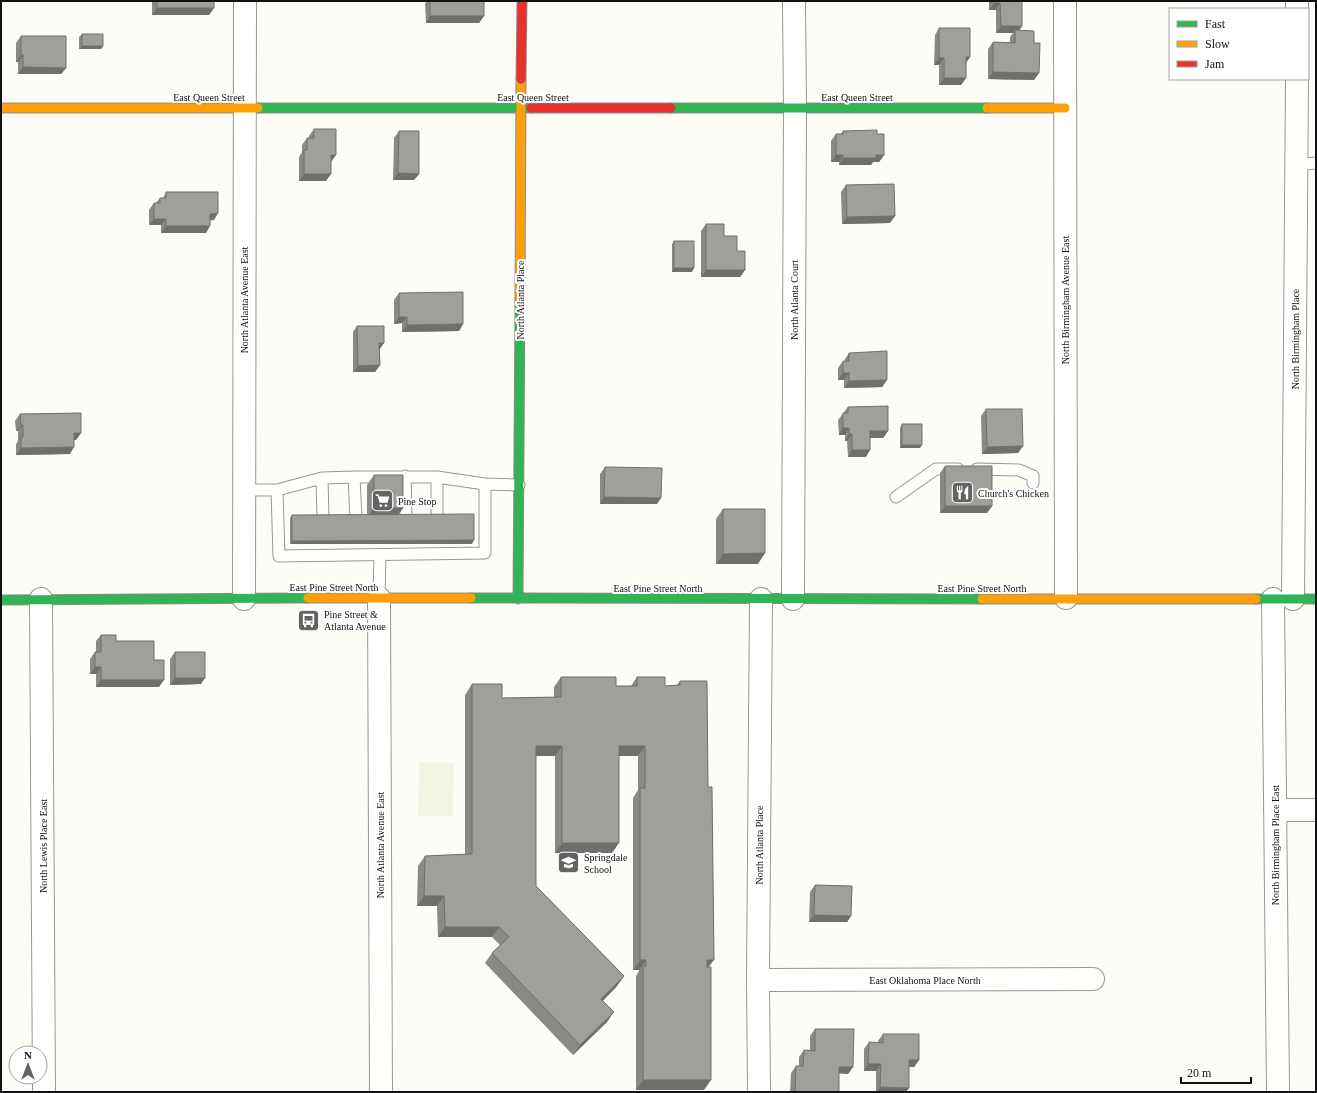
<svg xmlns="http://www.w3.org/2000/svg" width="1317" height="1093" font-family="'Times New Roman',serif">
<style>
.pitch{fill:#f0f6e1}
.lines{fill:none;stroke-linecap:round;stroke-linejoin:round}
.lane-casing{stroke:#979795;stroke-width:13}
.street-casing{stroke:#979795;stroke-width:24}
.fast-casing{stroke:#8e8d8b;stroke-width:11}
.slow-casing{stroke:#8e8d8b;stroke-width:11}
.jam-casing{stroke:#8e8d8b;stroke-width:11}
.lane{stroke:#fffffe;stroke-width:11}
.street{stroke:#fffffe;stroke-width:22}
.fast{stroke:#30b455;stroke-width:9}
.slow{stroke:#ff9f0a;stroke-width:9}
.jam{stroke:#e5322d;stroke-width:9}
.wall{fill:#8a8986}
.shaded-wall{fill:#716f6d}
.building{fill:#a19f9c;stroke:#716f6d}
.labels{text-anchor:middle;stroke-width:4;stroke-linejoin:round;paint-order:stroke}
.street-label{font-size:10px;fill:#111;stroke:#fff}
.poi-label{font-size:10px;fill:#111;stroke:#fff;text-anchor:start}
</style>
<rect width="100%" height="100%" fill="#fdfcf7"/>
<path class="pitch" d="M419 762 454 763 453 816H418Z"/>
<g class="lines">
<defs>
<path id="lane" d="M1296 165 1316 163
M977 469 1019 470 1033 476V483
M405 476 406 518
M354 477 356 518
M437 477V518
M322 478 323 518
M244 490H277L322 478 354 477H437L485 484 519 485
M277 490 279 556 485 553V484
M896 497 936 469H958
M379 598 380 555"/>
<path id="street" d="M1065 1 1066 598
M1297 9V1
M379 598 381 1092
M41 599 44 1092
M244 599 245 1
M793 599 795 108 794 1
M1273 599 1278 1092
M1293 599 1297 79
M1275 810H1316
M758 980 1093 979
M759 1092 758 980 761 599"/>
<path id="fast" d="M258 108H531
M671 108H987
M471 598 982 599
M518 599 520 300
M1256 599H1316
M1 600 308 598"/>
<path id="slow" d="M1 108H258
M987 108H1065
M520 300 521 79
M308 598H471
M982 599H1256"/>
<path id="jam" d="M521 79 522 1
M531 108H671"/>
</defs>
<use href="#lane" class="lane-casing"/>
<use href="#street" class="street-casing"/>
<use href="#fast" class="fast-casing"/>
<use href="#slow" class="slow-casing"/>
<use href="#jam" class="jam-casing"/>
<use href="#lane" class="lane"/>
<use href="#street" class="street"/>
<use href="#fast" class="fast"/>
<use href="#slow" class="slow"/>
<use href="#jam" class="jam"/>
</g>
<path class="wall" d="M152 1H214V8L209 15H152Z
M427 1H484V16L479 23H426L425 4Z
M989 1H1022V26L1019 31 1034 43 1039 73 1034 80 988 79V49L993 42H1010V37L1013 33H996V10H989Z
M939 28 970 57 966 63V78L961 85H939V65H934L935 35Z
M82 34 103 46 101 49H79V37Z
M21 36 66 68 61 74H18V62H16V43Z
M314 129 331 162 326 181H299V157L302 152V145L307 138H309V136Z
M399 131 419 174 414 180H393L394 138Z
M843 131 877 134 884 155 879 162H873L871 165H839V162H831V141L836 134H841Z
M846 185 890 223 842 224 841 192Z
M166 192 214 220H210L206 233H161V225H149V210L154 203H156L160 198H163Z
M706 224 724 236 737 251 745 270 740 277H701V231Z
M674 241 692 272H672V244Z
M399 293 463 324 459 331 402 332V323L394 324V300Z
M357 326 384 343 379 350 380 365 375 372H353V332Z
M849 353 887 380 882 387 844 388V380H838V368L843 361H845V359Z
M848 407 888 431 883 438H870L866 457H848L847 441H845V435H839L838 420Z
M986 409 1023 446 1018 453 982 454 981 416Z
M20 414 81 433 76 440H74L70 454 16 455V444L18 441V431H16L15 421Z
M902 424 920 448H900V428Z
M945 466 992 506 987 513H940V473Z
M605 467 657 504H600V474Z
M374 475 403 508 398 515 472 544H290V518L292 515H367V485Z
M723 509 758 564H716V519Z
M101 635 116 641 154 660 159 687H96V674H90V659L95 652H96V641Z
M175 652 201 684 170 685V659Z
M561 677 616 686H631L637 677 665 686 677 685 680 681 709 967 704 1090H636V976L639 971V970H633V798L638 790V756H619L612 853H555V756H536V886L624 976 617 986 603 1001 607 1022 573 1055 485 963 492 953 500 945 492 937H438L437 906H417L418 866 425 856 465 854V695L472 684 502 698 554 697V687Z
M815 885 851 916 847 922H809L810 892Z
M815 1029 853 1067 848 1074 839 1073V1092H790L791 1073 796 1066H799V1057L804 1050 810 1051V1036Z
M883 1034 919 1060 914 1067H909V1088L906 1092H876V1071H864V1049L869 1042 878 1043V1041Z"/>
<path class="shaded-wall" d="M994 3H1000L996 10H989Z
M157 8H214L209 15H152Z
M430 16H484L479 23H426Z
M1001 26H1022L1017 33 1015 30 1013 33H996Z
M82 46H103L101 49H79Z
M21 55H23L18 62H16Z
M966 57H970L965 64Z
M939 58H944L939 65H934Z
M23 67 66 68 61 74H18Z
M993 72 1039 73 1034 80 988 79Z
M944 78H966L961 85H939Z
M331 155H336L331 162Z
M836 155H843L839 162H831Z
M876 155H884L879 162H873L871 165H839L843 158Z
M398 173 419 174 414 180H393Z
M304 174H331L326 181H299Z
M218 213 214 220 206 221 210 214Z
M895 216 890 223 842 224 847 217Z
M154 219H166L161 225H149Z
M166 226H210L206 233H161Z
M674 268H694L692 272H672Z
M706 270H745L740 277H701Z
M399 317H407L402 323 394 324Z
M463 324 459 331 402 332 407 325Z
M379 343H384L379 350Z
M380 365 375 372H353L358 366Z
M843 373H849L844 380H838Z
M887 380 882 387 844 388 849 381Z
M21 425H23L18 431H16Z
M843 428H849L845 435H839Z
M870 431H888L883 438H865Z
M74 433H81L76 440H69Z
M849 434H852L847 441H845Z
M902 445H922L920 448H900Z
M1023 446 1018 453 982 454 987 447Z
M74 447 70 454 16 455 21 448Z
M852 450H870L866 457H848Z
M604 497 661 498 657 504H600Z
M945 506H992L987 513H940Z
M374 508H403L396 518H367Z
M474 540 472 544H290L292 541Z
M765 553 758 564H716L723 554Z
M95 667H101L96 674H90Z
M175 678H205L201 684 170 685Z
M101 680H164L159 687H96Z
M536 746H562L555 756H529Z
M619 746H645L638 756H612Z
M562 843H619L612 853H555Z
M424 896H444L437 906H417Z
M814 915 851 916 847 922H809Z
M445 927H499L492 937H438Z
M640 960H646L639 970H633Z
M707 960H714L706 970Z
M624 976 617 986 594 1009 601 999Z
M614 1012 607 1022 573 1055 580 1045Z
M909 1060H919L914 1067 905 1066Z
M868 1064H881L876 1071H864Z
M839 1067H853L848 1074 835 1073Z
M643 1080H711L704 1090H636Z
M880 1087 909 1088 906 1092H877Z"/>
<path class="building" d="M157 1H214V8H157Z
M430 1H484V16H430Z
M994 1H1022V26H1001L1000 3H994Z
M939 28H970V57H966V78H944V58H939Z
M1015 30 1034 31V43H1040L1039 73 993 72V42L1015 43Z
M82 34H103V46H82Z
M21 36H66V68L23 67V55H21Z
M314 129H336V155H331V174H304V150H307V138H314Z
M877 130V134H884V155H876V158H843V155H836V134H843V131Z
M399 131H419V174L398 173Z
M894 184 895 216 847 217 846 185Z
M166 192H218V213L210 214V226H166V219H154V203H160V198H166Z
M706 224H724V236H737V251H745V270H706Z
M674 241H694V268H674Z
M463 292V324L407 325V317H399V293Z
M357 326H384V343H379L380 365 358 366Z
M887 351V380L849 381V373H843V361H849V353Z
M888 406V431H870V450H852V434H849V428H843V413H848V407Z
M986 409H1022L1023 446 987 447Z
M81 413V433H74V447L21 448V437H23V425H21L20 414Z
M902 424H922V445H902Z
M945 466H992V506H945Z
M605 467 662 468 661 498 604 497Z
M374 475H403V508H374Z
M723 509H765V553L723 554Z
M474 514V540L292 541V515Z
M101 635H116V641H154V660H164V680H101V667H95V652H101Z
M175 652H205V678H175Z
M561 677H616V686H637V677H665V686L680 685V681H707L708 787H712L714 960H707V967H711V1080H643V966H646V960H640V788H645V746H619V843H562V746H536V886L624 976 601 999 614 1012 580 1045 492 953 509 937 499 927H445L444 896H424L425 856 472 854V684H502V698L561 697Z
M815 885 852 886 851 916 814 915Z
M815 1029H854L853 1067H839V1092H795L796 1066H803L804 1050 815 1051Z
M883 1034H919V1060H909V1088L880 1087 881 1064H868L869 1042 883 1043Z"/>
<defs>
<symbol id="restaurant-square" viewBox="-11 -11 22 22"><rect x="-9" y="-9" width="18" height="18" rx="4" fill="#646362" stroke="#fff"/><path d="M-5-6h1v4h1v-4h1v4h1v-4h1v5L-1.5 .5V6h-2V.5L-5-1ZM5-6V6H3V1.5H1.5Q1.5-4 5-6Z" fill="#fff"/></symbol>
<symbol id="supermarket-square" viewBox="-11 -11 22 22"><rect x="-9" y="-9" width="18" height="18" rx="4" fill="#646362" stroke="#fff"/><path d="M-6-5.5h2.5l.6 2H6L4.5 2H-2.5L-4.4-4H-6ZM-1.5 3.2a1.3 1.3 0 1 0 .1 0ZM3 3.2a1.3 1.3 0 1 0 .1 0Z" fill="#fff"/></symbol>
<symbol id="bus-square" viewBox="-11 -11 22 22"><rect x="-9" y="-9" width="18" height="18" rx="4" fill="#646362" stroke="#fff"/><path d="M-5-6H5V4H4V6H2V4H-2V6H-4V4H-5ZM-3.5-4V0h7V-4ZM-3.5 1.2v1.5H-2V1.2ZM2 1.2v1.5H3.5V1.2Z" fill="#fff"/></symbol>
<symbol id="school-square" viewBox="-11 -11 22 22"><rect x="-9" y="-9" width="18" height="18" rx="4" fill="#646362" stroke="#fff"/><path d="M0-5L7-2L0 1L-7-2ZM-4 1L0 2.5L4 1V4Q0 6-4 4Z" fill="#fff"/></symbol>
</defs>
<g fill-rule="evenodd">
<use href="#restaurant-square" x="950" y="480" width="25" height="25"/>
<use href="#supermarket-square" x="370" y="488" width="25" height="25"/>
<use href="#bus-square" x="296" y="608" width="25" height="25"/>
<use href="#school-square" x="556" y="850" width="25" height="25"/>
</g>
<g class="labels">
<g class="street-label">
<text x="209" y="101">East Queen Street</text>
<text x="533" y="101">East Queen Street</text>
<text x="857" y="101">East Queen Street</text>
<text transform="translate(244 300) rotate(-90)" y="4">North Atlanta Avenue East</text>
<text transform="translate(520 300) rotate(-90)" y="4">North Atlanta Place</text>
<text transform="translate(794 300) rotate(-90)" y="4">North Atlanta Court</text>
<text transform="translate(1065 300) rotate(-90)" y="4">North Birmingham Avenue East</text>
<text transform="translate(1295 339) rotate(-90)" y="4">North Birmingham Place</text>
<text x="334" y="591">East Pine Street North</text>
<text x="658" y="592">East Pine Street North</text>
<text x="982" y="592">East Pine Street North</text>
<text transform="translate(380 845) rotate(-90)" y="4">North Atlanta Avenue East</text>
<text transform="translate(759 845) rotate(-90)" y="4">North Atlanta Place</text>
<text transform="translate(1275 845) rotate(-90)" y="4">North Birmingham Place East</text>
<text transform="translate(43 846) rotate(-90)" y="4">North Lewis Place East</text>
<text x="925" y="984">East Oklahoma Place North</text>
</g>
<g class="poi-label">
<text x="978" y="497">Church's Chicken</text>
<text x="398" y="505">Pine Stop</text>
<text x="324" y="618">Pine Street &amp;<tspan x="324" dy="12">Atlanta Avenue</tspan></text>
<text x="584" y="861">Springdale<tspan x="584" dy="12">School</tspan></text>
</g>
</g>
<rect width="1317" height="1093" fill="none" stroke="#111111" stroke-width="4"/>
<rect x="1169" y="8" width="140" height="72" fill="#ffffff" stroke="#a0a0a0"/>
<rect x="1177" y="21" width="20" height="6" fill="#30b455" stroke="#a0a0a0"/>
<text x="1205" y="28" font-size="12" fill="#111111">Fast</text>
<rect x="1177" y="41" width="20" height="6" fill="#ff9f0a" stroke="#a0a0a0"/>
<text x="1205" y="48" font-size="12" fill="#111111">Slow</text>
<rect x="1177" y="61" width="20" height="6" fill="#e5322d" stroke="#a0a0a0"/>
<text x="1205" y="68" font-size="12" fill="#111111">Jam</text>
<g transform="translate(28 1065)"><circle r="19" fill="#ffffff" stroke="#a0a0a0"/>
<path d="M0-3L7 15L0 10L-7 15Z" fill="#646362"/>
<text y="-6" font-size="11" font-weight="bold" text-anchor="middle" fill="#111111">N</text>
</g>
<path d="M1181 1077v6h70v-6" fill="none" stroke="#111111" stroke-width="2"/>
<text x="1187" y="1077" font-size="12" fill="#111111" stroke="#ffffff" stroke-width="3" paint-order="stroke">20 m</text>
</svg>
